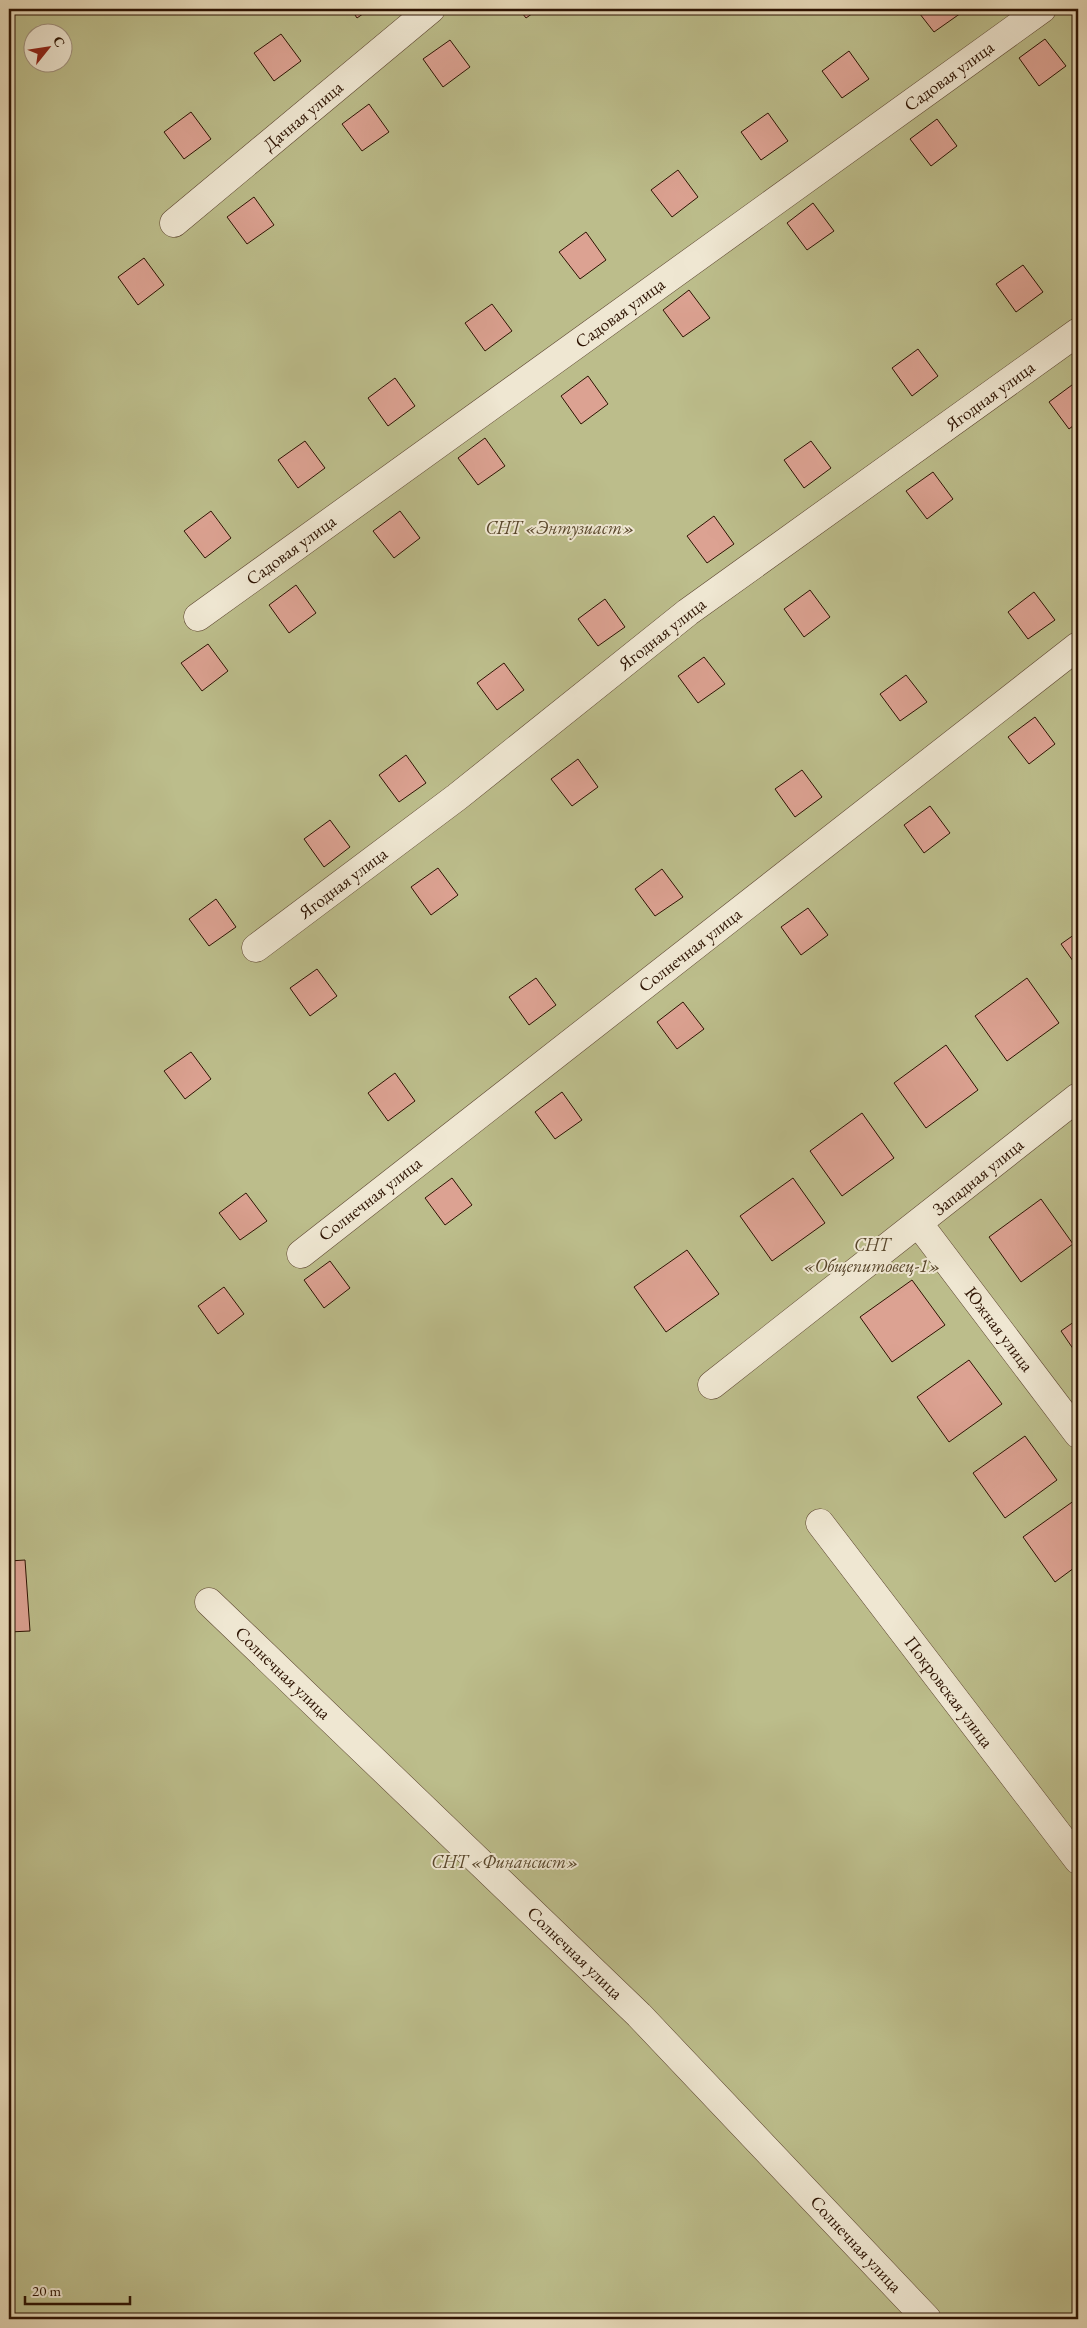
<svg xmlns="http://www.w3.org/2000/svg" width="1087" height="2328" font-family="'EB Garamond',serif">
<style>
.green{fill:#bcbd8b;stroke:#746846;fill-rule:evenodd}
.building{fill:#dca292;stroke:#2d1302}
.lines{fill:none;stroke-linecap:round;stroke-linejoin:round}
.minor-casing{stroke:#5c4530;stroke-width:29}
.minor{stroke:#efe7d2;stroke-width:28}
.labels{text-anchor:middle;stroke-width:4;stroke-linejoin:round;paint-order:stroke}
.street-label{font-size:18px;fill:#2d1302;stroke:#efe7d2}
.park-label{font-size:18px;font-style:italic;fill:#58462b;stroke:#efe7d2}
</style>
<rect width="100%" height="100%" fill="#e7dab9"/>
<filter id="stains"><feTurbulence type="fractalNoise" baseFrequency=".004" numOctaves="4"/><feColorMatrix values="0 0 0 0 .2 0 0 0 0 .09 0 0 0 0 .02 0 0 0 .5 -.17"/></filter>
<radialGradient id="worn" r=".72"><stop offset=".6" stop-color="#630" stop-opacity="0"/><stop offset="1" stop-color="#630" stop-opacity=".3"/></radialGradient>
<path class="green" d="M9 9H1078V2319H9ZM32 32H62V62H32Z"/>
<path class="building" d="M351 9H370L357 18Z
M519 9H539L526 18Z
M916 9H958L961 13 934 32Z
M281 34 301 61 274 81 254 53Z
M1045 39 1066 66 1039 86 1019 58Z
M450 40 470 67 443 87 423 59Z
M849 51 869 79 842 98 822 71Z
M369 104 389 132 362 151 342 124Z
M191 112 211 139 184 159 164 132Z
M768 113 788 141 761 160 741 132Z
M937 119 957 146 931 166 910 139Z
M678 170 698 197 672 217 651 190Z
M254 197 274 225 247 244 227 217Z
M813 203 834 231 807 250 787 223Z
M586 232 606 260 580 279 559 252Z
M144 258 164 285 138 305 118 277Z
M1023 265 1043 292 1016 312 996 284Z
M689 290 710 318 683 337 663 310Z
M492 304 512 331 485 351 465 323Z
M918 349 938 376 912 396 892 368Z
M588 376 608 404 581 424 561 396Z
M395 378 415 406 388 426 368 398Z
M1076 382 1078 386V422L1069 429 1049 402Z
M485 438 505 466 478 485 458 458Z
M305 441 325 468 298 488 278 460Z
M811 441 831 468 804 488 784 460Z
M933 472 953 499 927 519 906 491Z
M211 511 231 538 205 558 184 531Z
M400 511 420 538 394 558 373 531Z
M714 516 734 544 707 563 687 536Z
M296 585 316 613 289 633 269 605Z
M810 590 830 617 804 637 784 609Z
M1034 592 1055 620 1028 639 1008 612Z
M605 599 625 627 598 646 578 619Z
M208 644 228 671 202 691 181 663Z
M704 657 725 684 698 703 678 676Z
M504 663 524 690 497 710 477 683Z
M906 675 927 702 900 721 880 694Z
M1035 717 1055 744 1029 764 1008 737Z
M406 755 426 783 399 802 379 775Z
M578 759 598 787 572 806 551 779Z
M802 770 822 797 795 817 775 789Z
M930 806 950 833 924 853 904 825Z
M330 820 350 847 324 867 304 839Z
M438 868 458 895 431 915 411 887Z
M662 869 683 897 655 916 635 889Z
M216 899 236 927 209 946 189 919Z
M808 908 828 935 801 955 781 927Z
M1078 932V968L1061 944Z
M317 969 337 996 310 1016 290 988Z
M536 978 556 1005 529 1025 509 997Z
M1027 978 1059 1023 1007 1061 975 1016Z
M683 1002 704 1029 677 1049 657 1022Z
M946 1045 978 1090 926 1128 894 1083Z
M191 1052 211 1079 185 1099 164 1071Z
M395 1073 415 1101 388 1121 368 1093Z
M562 1092 582 1120 555 1139 535 1112Z
M862 1113 894 1158 842 1196 810 1151Z
M452 1178 472 1205 445 1225 425 1198Z
M793 1178 825 1223 772 1261 740 1216Z
M246 1193 267 1221 240 1240 219 1213Z
M1041 1199 1073 1244 1021 1282 989 1237Z
M687 1250 719 1294 666 1332 634 1287Z
M330 1261 350 1288 324 1308 304 1280Z
M912 1280 945 1325 892 1362 860 1317Z
M224 1287 244 1314 218 1334 198 1306Z
M1078 1319V1356L1061 1331Z
M969 1360 1002 1404 949 1442 917 1397Z
M1025 1436 1057 1480 1005 1518 973 1473Z
M1075 1500 1078 1504V1565L1055 1582 1023 1537Z
M25 1560 30 1631 9 1632V1561Z"/>
<g class="lines">
<defs>
<path id="minor" d="M174 223 431 9
M198 617 1042 9
M256 948 457 797 688 612 1078 332
M919 1224 1078 1434
M301 1254 1078 646
M712 1385 1078 1097
M820 1523 1078 1860
M209 1602 639 2015 927 2319"/>
</defs>
<use href="#minor" class="minor-casing"/>
<use href="#minor" class="minor"/>
</g>
<g class="labels">
<g class="street-label">
<text transform="translate(949 76) rotate(-36)" y="6">Садовая улица</text>
<text transform="translate(303 116) rotate(-40)" y="6">Дачная улица</text>
<text transform="translate(620 313) rotate(-36)" y="6">Садовая улица</text>
<text transform="translate(990 396) rotate(-36)" y="6">Ягодная улица</text>
<text transform="translate(291 550) rotate(-36)" y="6">Садовая улица</text>
<text transform="translate(662 634) rotate(-38)" y="6">Ягодная улица</text>
<text transform="translate(343 883) rotate(-37)" y="6">Ягодная улица</text>
<text transform="translate(690 950) rotate(-38)" y="6">Солнечная улица</text>
<text transform="translate(978 1177) rotate(-39)" y="6">Западная улица</text>
<text transform="translate(370 1199) rotate(-38)" y="6">Солнечная улица</text>
<text transform="translate(999 1329) rotate(53)" y="6">Южная улица</text>
<text transform="translate(283 1673) rotate(44)" y="6">Солнечная улица</text>
<text transform="translate(949 1692) rotate(53)" y="6">Покровская улица</text>
<text transform="translate(575 1953) rotate(44)" y="6">Солнечная улица</text>
<text transform="translate(856 2244) rotate(47)" y="6">Солнечная улица</text>
</g>
<g class="park-label">
<text x="560" y="534">СНТ «Энтузиаст»</text>
<text x="872" y="1251">СНТ<tspan x="872" dy="21">«Общепитовец-1»</tspan></text>
<text x="505" y="1868">СНТ «Финансист»</text>
</g>
</g>
<rect width="1087" height="2328" fill="none" stroke="#e7dab9" stroke-width="30"/>
<rect x="10" y="10" width="1067" height="2308" fill="none" stroke="#2d1302" stroke-width="2.5"/>
<rect x="15" y="15" width="1057" height="2298" fill="none" stroke="#2d1302"/>
<g transform="translate(48 48) rotate(60)"><circle r="24" fill="#efe7d2" stroke="#a1927f"/>
<path d="M0-4L9 19L0 12L-9 19Z" fill="#8f2418"/>
<text y="-8" font-size="14" font-weight="bold" text-anchor="middle" fill="#2d1302">С</text>
</g>
<path d="M25 2296v8h105v-8" fill="none" stroke="#2d1302" stroke-width="2.5"/>
<text x="32" y="2296" font-size="15" fill="#2d1302" stroke="#efe7d2" stroke-width="4" paint-order="stroke">20 m</text>
<rect width="100%" height="100%" filter="url(#stains)"/>
<rect width="100%" height="100%" fill="url(#worn)"/>
</svg>
